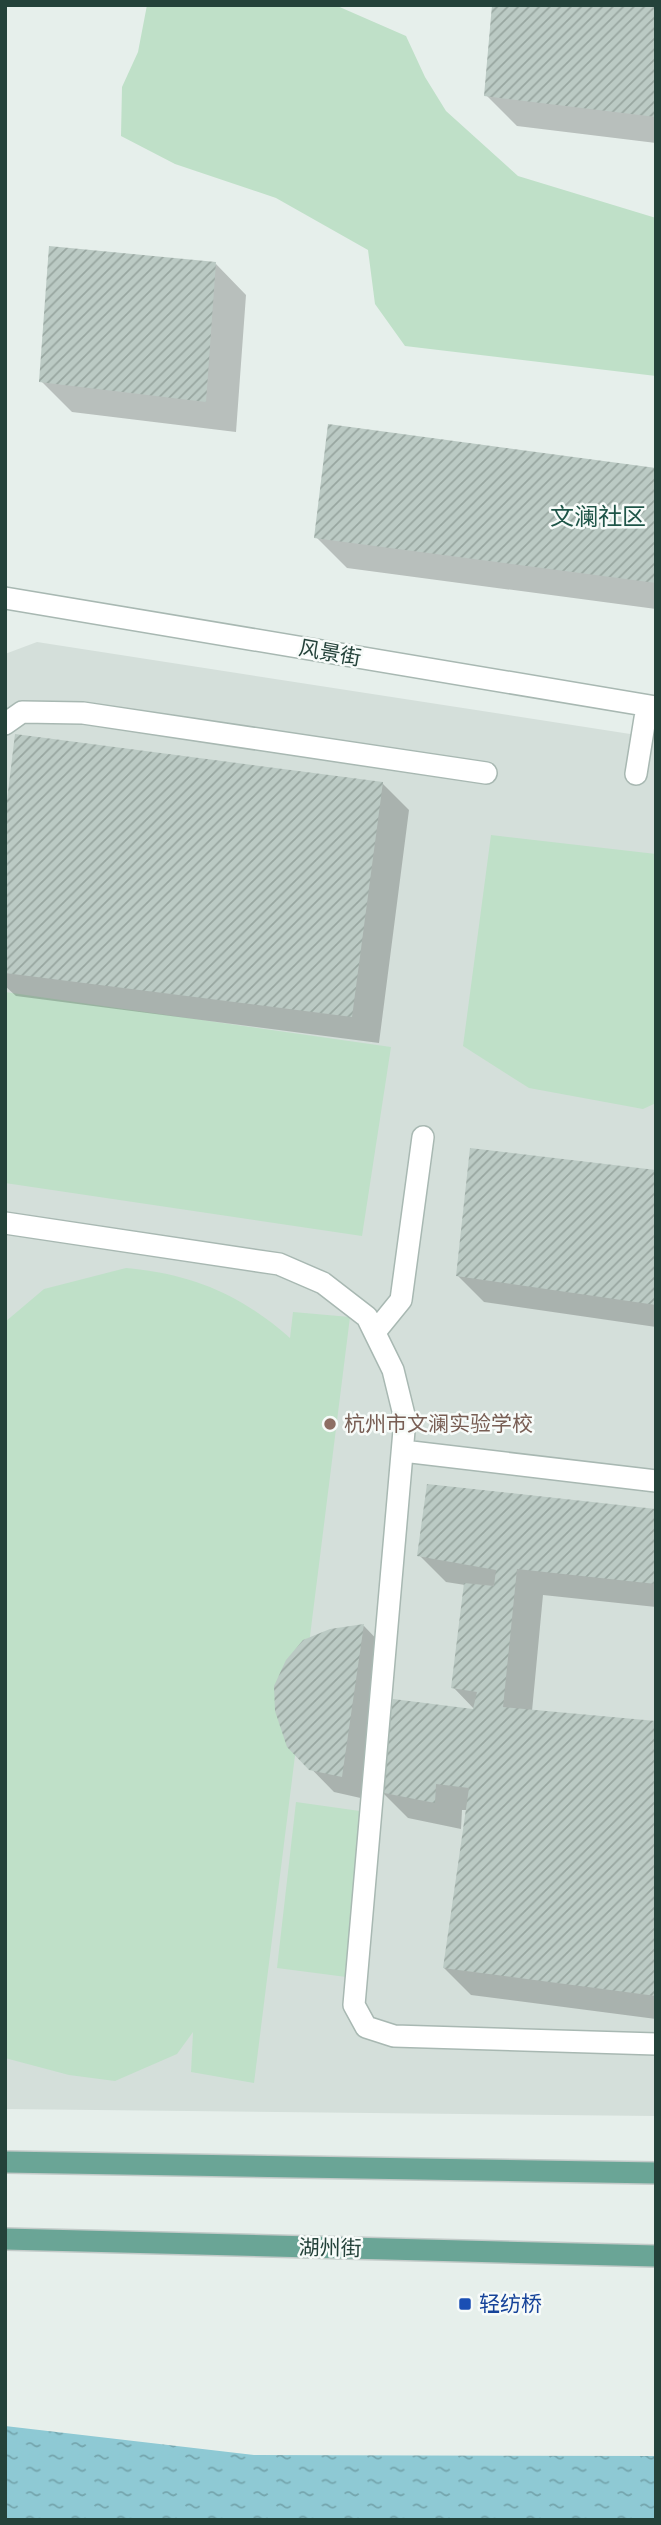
<svg xmlns="http://www.w3.org/2000/svg" width="661" height="2525" font-family="'Fira Sans','Noto Sans SC',sans-serif">
<style>
.built{fill:#d4dfda}
.green{fill:#bfe0c8}
.water{fill:url(#water-ripples)}
.shadow{fill:#0003}
.building{fill:url(#building-hatch)}
.lines{fill:none;stroke-linecap:round;stroke-linejoin:round}
.minor-casing{stroke:#a8b8b2;stroke-width:24}
.major-casing{stroke:#c2cac8;stroke-width:24}
.minor{stroke:#fff;stroke-width:21}
.major{stroke:#6aa596;stroke-width:21}
.education-dot{fill:#8d6e63;stroke:#f7fbf9;stroke-width:2.5}
.transit-dot{fill:#1a4fb4;stroke:#f7fbf9;stroke-width:2.5}
.labels{text-anchor:middle;stroke-width:5;stroke-linejoin:round;paint-order:stroke}
.street-label{font-size:21px;fill:#24423a;stroke:#f7fbf9}
.education-label{font-size:21px;fill:#785e54;stroke:#f7fbf9;text-anchor:start}
.transit-label{font-size:21px;fill:#164399;stroke:#f7fbf9;text-anchor:start}
.quarter-label{font-size:24px;fill:#1f5548;stroke:#f7fbf9}
</style>
<defs>
<pattern id="water-ripples" width="26" height="14" patternUnits="userSpaceOnUse" patternTransform="scale(1.75)"><rect width="26" height="14" fill="#8ec9d4"/><path d="M2 4q2-2 4 0t4 0M15 11q2-2 4 0t4 0" fill="none" stroke="#74a5ad"/></pattern>
<pattern id="building-hatch" width="6" height="6" patternUnits="userSpaceOnUse" patternTransform="scale(1.75)"><rect width="6" height="6" fill="#bbcac4"/><path d="M-1 1l2-2M0 6l6-6M5 7l2-2" fill="none" stroke="#98a6a0"/></pattern>
</defs>
<rect width="100%" height="100%" fill="#e6efeb"/>
<path class="built" d="M37 642 656 738V2116L5 2109V654Z"/>
<path class="green" d="M147 5H335L406 36 425 77 446 111 518 176 656 218V376L405 346 375 304 368 250 276 198 175 164 121 136 122 87 138 52Z
M491 835 656 854V1103L643 1109 529 1088 463 1046Z
M5 992 391 1047 362 1236 5 1183Z
M126 1268C192 1274 240 1294 290 1338L293 1312 350 1317 254 2083 191 2072 193 2032 177 2054 115 2081 69 2075 5 2058V1322L44 1289Z
M296 1802 374 1813 354 1978 277 1968Z"/>
<path class="water" d="M5 2426 254 2455 656 2456V2520H5Z"/>
<path class="shadow" d="M656 5V143L517 126 486 95Z
M216 264 246 295 236 432 72 412 41 381Z
M656 469V609L347 568 316 537Z
M382 783 409 810 379 1043 16 996 5 986V832Z
M656 1172V1327L484 1302 457 1275Z
M656 1511V1607L543 1595 532 1711 656 1723V2019L471 1995 444 1968 468 1810H462L461 1829 408 1818 381 1791 477 1712 453 1687 465 1585 446 1582 419 1555Z
M364 1626 386 1649 365 1799 334 1792 289 1746 330 1630Z"/>
<path class="building" d="M492 5H656V117L484 96Z
M49 246 216 262 206 402 39 382Z
M328 424 656 468V583L314 538Z
M15 734 383 782 352 1017 5 973V817Z
M470 1148 656 1170V1305L456 1276Z
M427 1484 656 1509V1584L517 1569 503 1707 656 1721V1996L443 1968 469 1788 436 1784 435 1803 379 1792 393 1699 473 1709 477 1692 451 1688 464 1583 494 1586 496 1570 417 1556Z
M364 1624 342 1777 309 1770 287 1747 275 1711 274 1686 286 1660 303 1640 330 1629Z"/>
<g class="lines">
<defs>
<path id="minor" d="M5 598 656 707
M5 724 22 712 83 713 486 773
M636 774 647 706
M5 1223 279 1264 323 1283 367 1317 393 1370 405 1419 354 2005 366 2027 394 2036 656 2044
M375 1332 401 1300 423 1137
M403 1451 656 1481"/>
<path id="major" d="M5 2162 656 2173
M5 2239 656 2256"/>
</defs>
<use href="#minor" class="minor-casing"/>
<use href="#major" class="major-casing"/>
<use href="#minor" class="minor"/>
<use href="#major" class="major"/>
</g>
<circle class="education-dot" cx="330" cy="1424" r="7"/>
<rect class="transit-dot" x="458" y="2297" width="14" height="14" rx="3.5"/>
<g class="labels">
<g class="street-label">
<text transform="translate(330 653) rotate(10)" y="7">风景街</text>
<text transform="translate(330 2248) rotate(1)" y="7">湖州街</text>
</g>
<g class="education-label">
<text x="344" y="1431">杭州市文澜实验学校</text>
</g>
<g class="transit-label">
<text x="479" y="2311">轻纺桥</text>
</g>
<g class="quarter-label">
<text x="598" y="525">文澜社区</text>
</g>
</g>
<rect width="661" height="2525" fill="none" stroke="#24423a" stroke-width="14"/>
</svg>
